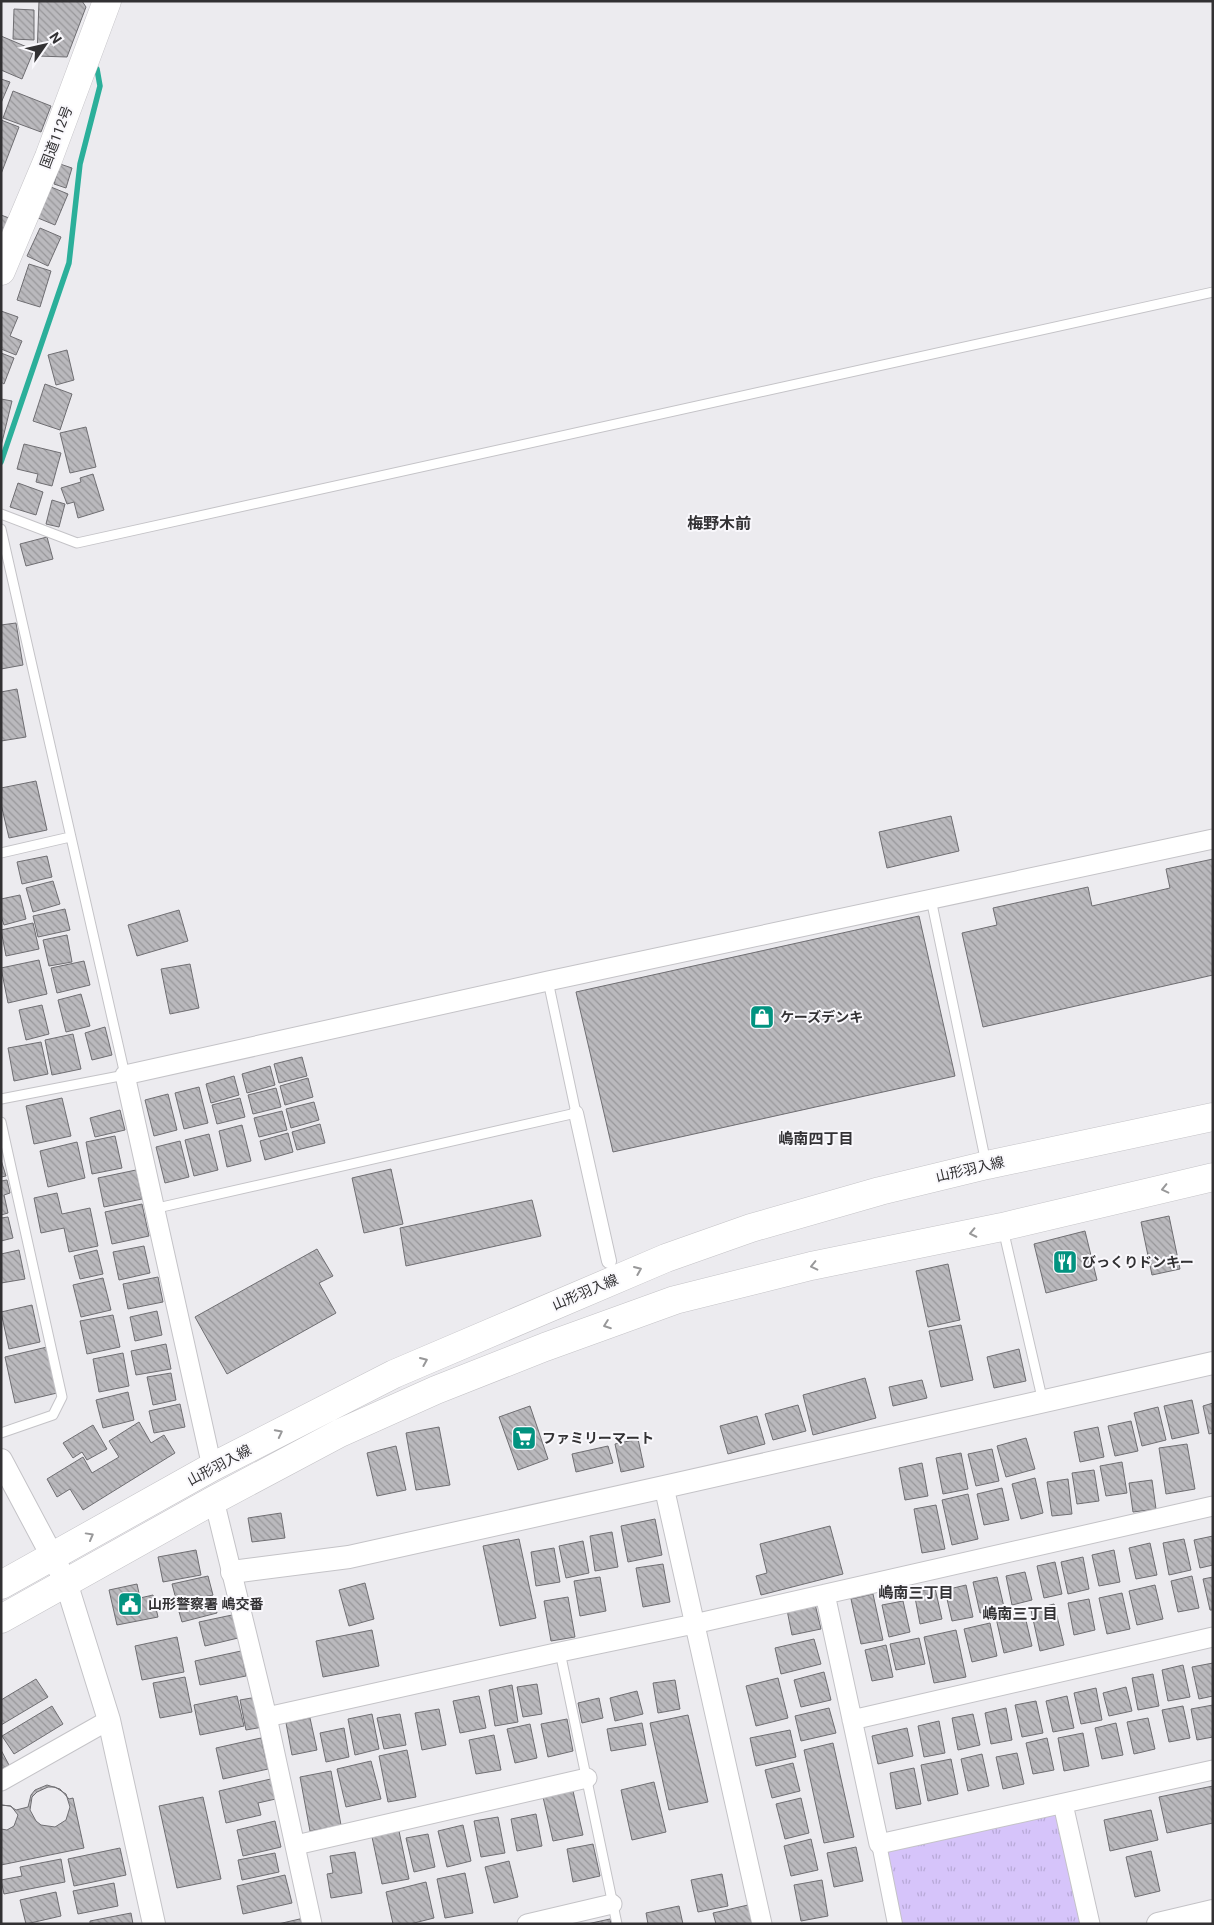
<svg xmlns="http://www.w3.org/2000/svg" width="1214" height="1925" font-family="Roboto,'Noto Sans JP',sans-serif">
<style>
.park{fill:url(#park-tufts)}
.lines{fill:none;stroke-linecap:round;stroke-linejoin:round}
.stream{stroke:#2baf9a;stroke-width:5.5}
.building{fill:url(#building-back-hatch);stroke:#6f6e72;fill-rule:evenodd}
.service-casing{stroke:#c4c3c7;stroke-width:11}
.pedestrian-casing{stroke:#c4c3c7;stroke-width:16}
.minor-casing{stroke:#c4c3c7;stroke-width:21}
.tertiary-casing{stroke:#c4c3c7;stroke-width:24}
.primary-casing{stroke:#c4c3c7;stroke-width:29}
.trunk-casing{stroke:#c4c3c7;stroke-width:29}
.service{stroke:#fff;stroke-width:9}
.pedestrian{stroke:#fff;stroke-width:14}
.minor{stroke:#fff;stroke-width:19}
.tertiary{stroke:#fff;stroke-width:22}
.primary{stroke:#fff;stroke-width:28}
.trunk{stroke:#fff;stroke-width:28}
.oneway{stroke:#989899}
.labels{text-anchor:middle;stroke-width:4;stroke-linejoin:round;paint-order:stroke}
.street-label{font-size:14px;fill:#323133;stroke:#f9f8fc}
.poi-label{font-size:14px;font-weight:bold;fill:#323133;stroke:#f9f8fc;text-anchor:start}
.neighbourhood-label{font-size:15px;font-weight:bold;fill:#333235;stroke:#f9f8fc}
.quarter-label{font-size:16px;font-weight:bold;fill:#333235;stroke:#f9f8fc}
</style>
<defs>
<pattern id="park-tufts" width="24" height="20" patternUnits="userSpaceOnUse" patternTransform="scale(1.25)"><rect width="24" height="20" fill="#d6c4fa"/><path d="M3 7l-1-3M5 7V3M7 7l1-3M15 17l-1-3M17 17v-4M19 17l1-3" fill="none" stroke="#b8a9d7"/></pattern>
<pattern id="building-back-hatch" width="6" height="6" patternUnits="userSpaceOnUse" patternTransform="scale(1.25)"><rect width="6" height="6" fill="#bab9bd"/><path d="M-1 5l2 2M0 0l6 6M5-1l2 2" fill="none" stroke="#98979a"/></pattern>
</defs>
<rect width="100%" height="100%" fill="#ecebef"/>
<path class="park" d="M1063 1804 1090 1924H895L879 1844Z"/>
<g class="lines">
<path class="stream" d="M1 462 69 263 80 164 100 86 97 69"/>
</g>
<path class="building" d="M39 1H82L86 7 67 57 37 56Z
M14 9 34 10V40L13 39Z
M1 36 34 50 22 79 1 70Z
M1 79 10 82 1 103Z
M13 91 51 106 41 132 3 118Z
M1 120 19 127 1 174Z
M60 164 72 168 66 188 54 184Z
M51 187 68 194 55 225 38 218Z
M1 215 9 218 1 240Z
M40 228 61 237 48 266 27 256Z
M29 264 51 271 40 307 17 300Z
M1 311 18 317 10 336 22 341 16 355 1 349Z
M67 350 74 380 56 385 48 355Z
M1 353 14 358 4 384 1 382Z
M45 384 72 394 60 430 33 421Z
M1 399 12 401 1 446Z
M86 427 96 467 70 473 60 433Z
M24 444 61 453 52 486 36 482 38 474 17 469Z
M93 474 104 510 78 518 74 502 67 504 61 488 81 482 80 478Z
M18 483 43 492 36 515 10 507Z
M52 500 65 504 59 527 46 524Z
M47 537 53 559 26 566 20 544Z
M16 623 23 665 1 669V625Z
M17 689 26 737 1 741V692Z
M36 781 47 830 9 838 1 804V788Z
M951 816 959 851 887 868 879 832Z
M47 856 52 877 22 884 17 862Z
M1213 859V975L983 1027 962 933 997 925 993 908 1088 887 1092 906 1170 888 1166 869Z
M53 881 60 904 33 912 26 888Z
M20 895 26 919 4 925 1 916V899Z
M65 909 70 930 38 937 33 916Z
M179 910 188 941 137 956 128 925Z
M919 916 955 1076 613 1152 576 992Z
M33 923 39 949 6 956 1 930Z
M67 935 72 962 49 966 43 940Z
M39 960 47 994 8 1003 1 968Z
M84 961 90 985 57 993 51 968Z
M190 964 199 1008 170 1014 161 969Z
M81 994 90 1026 66 1032 58 1000Z
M42 1005 49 1034 26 1040 19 1010Z
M105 1027 112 1055 92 1060 85 1033Z
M73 1034 81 1069 52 1075 45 1040Z
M41 1042 48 1074 14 1081 8 1048Z
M302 1057 307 1076 279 1083 274 1064Z
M270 1066 275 1085 247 1093 242 1074Z
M234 1076 239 1095 211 1103 206 1084Z
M308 1078 313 1097 285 1105 280 1086Z
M199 1087 208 1123 184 1129 175 1093Z
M276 1088 281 1107 253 1114 248 1095Z
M168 1094 177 1130 154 1136 145 1100Z
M62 1098 71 1136 34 1144 26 1106Z
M240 1098 245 1117 217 1124 212 1105Z
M314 1102 319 1120 291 1128 286 1109Z
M120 1110 125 1130 95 1137 90 1118Z
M282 1111 287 1130 259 1137 254 1118Z
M320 1124 325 1143 297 1150 292 1132Z
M242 1125 251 1161 227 1167 219 1131Z
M288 1133 293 1152 265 1160 260 1141Z
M209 1134 218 1170 194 1176 185 1140Z
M115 1136 122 1168 92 1174 86 1142Z
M180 1141 189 1177 165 1183 156 1147Z
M77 1142 85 1178 48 1187 40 1151Z
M1 1160 6 1176 1 1177Z
M391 1169 403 1224 364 1233 352 1178Z
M136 1170 142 1199 104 1207 98 1178Z
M7 1180 10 1193 4 1195 8 1213 1 1215V1181Z
M57 1193 62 1214 90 1208 98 1246 69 1252 64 1228 41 1233 34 1198Z
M532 1200 541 1236 406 1266 400 1228Z
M142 1204 149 1236 112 1244 105 1212Z
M1169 1216 1180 1269 1152 1275 1141 1222Z
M8 1217 13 1238 1 1241V1218Z
M1085 1231 1097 1280 1046 1293 1034 1244Z
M144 1246 150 1273 119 1280 113 1252Z
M317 1249 333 1276 319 1283 336 1313 227 1374 195 1317Z
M19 1250 25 1279 1 1283V1254Z
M97 1250 103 1274 80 1279 74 1256Z
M948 1264 960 1320 928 1327 916 1271Z
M158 1277 163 1302 128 1309 123 1284Z
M103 1278 111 1310 81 1317 73 1285Z
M32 1305 40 1342 9 1349 1 1312Z
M157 1311 162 1335 135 1341 130 1317Z
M113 1315 120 1347 87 1354 80 1321Z
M961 1325 973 1380 941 1387 929 1331Z
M166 1344 171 1369 136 1375 131 1351Z
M47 1347 57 1393 15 1403 5 1357Z
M1019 1349 1026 1381 994 1388 987 1357Z
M123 1353 129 1386 99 1392 93 1359Z
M171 1373 176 1400 153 1405 147 1377Z
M865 1378 876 1418 813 1435 803 1395Z
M922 1380 927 1398 893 1406 889 1387Z
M128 1392 134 1420 103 1428 96 1400Z
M1192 1400 1199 1433 1172 1439 1164 1406Z
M1213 1403V1433L1209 1434 1203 1406Z
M180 1404 185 1427 154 1433 149 1411Z
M798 1405 806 1431 773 1440 765 1414Z
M530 1406 548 1459 518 1470 499 1417Z
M1158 1407 1166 1440 1142 1446 1134 1413Z
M757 1416 765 1444 728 1454 720 1426Z
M1131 1421 1138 1451 1115 1456 1108 1426Z
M139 1422 151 1443 164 1435 175 1453 83 1510 70 1489 57 1497 47 1479 83 1457 92 1473 119 1457 109 1441Z
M93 1425 107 1449 87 1460 82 1452 73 1458 63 1443Z
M439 1427 450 1485 416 1490 406 1433Z
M1098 1427 1104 1457 1080 1462 1074 1432Z
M1026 1438 1035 1469 1006 1477 997 1446Z
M638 1439 644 1467 621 1472 615 1444Z
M1187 1444 1195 1489 1166 1494 1159 1448Z
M396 1446 406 1490 377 1496 367 1453Z
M608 1446 613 1463 576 1472 572 1454Z
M992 1449 999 1481 976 1486 968 1454Z
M961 1453 968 1489 943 1494 936 1458Z
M1122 1462 1127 1493 1106 1496 1100 1466Z
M922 1463 928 1496 905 1500 899 1468Z
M1094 1470 1099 1501 1077 1504 1072 1473Z
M1035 1478 1043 1513 1021 1519 1012 1484Z
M1068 1479 1072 1514 1052 1516 1047 1482Z
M1152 1480 1156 1509 1133 1512 1129 1483Z
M1002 1488 1009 1520 984 1525 977 1494Z
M968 1494 978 1539 952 1545 942 1500Z
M936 1505 945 1549 922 1553 914 1509Z
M281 1513 285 1538 252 1542 248 1518Z
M655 1519 662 1555 628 1562 621 1526Z
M830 1526 843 1574 761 1595 756 1576 767 1573 760 1544Z
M612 1532 618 1567 595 1571 590 1536Z
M1213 1536V1565L1200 1568 1194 1540Z
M519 1539 536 1618 500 1626 483 1546Z
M1184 1539 1191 1570 1169 1575 1163 1543Z
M583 1541 589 1573 566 1578 559 1546Z
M1150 1543 1157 1575 1136 1579 1129 1548Z
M554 1548 560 1582 536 1586 531 1552Z
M196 1550 201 1575 163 1582 158 1557Z
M1114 1550 1120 1582 1099 1586 1092 1555Z
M1083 1557 1089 1589 1068 1594 1061 1562Z
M1055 1562 1062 1594 1044 1598 1037 1566Z
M663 1564 670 1602 643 1607 636 1568Z
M1025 1572 1032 1600 1012 1605 1006 1576Z
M208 1576 213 1595 177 1603 172 1584Z
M1192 1576 1199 1608 1178 1612 1171 1581Z
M600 1577 606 1611 580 1616 574 1581Z
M997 1577 1004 1607 980 1613 973 1582Z
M1213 1577V1610H1210L1203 1579Z
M365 1583 374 1619 349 1626 339 1590Z
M137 1584 140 1598 153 1595 158 1617 117 1625 109 1590Z
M966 1585 973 1617 952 1621 945 1590Z
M1155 1585 1163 1619 1137 1625 1129 1591Z
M935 1588 942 1619 920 1624 914 1592Z
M1122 1593 1130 1629 1107 1634 1099 1598Z
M873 1594 883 1640 861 1644 851 1599Z
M213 1596 217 1613 182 1622 177 1605Z
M568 1597 575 1637 551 1641 544 1601Z
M1089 1599 1095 1630 1074 1635 1068 1603Z
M903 1601 910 1632 889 1637 882 1605Z
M815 1604 821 1629 792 1635 787 1610Z
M1054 1604 1064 1645 1040 1651 1031 1610Z
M1024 1612 1032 1646 1004 1653 996 1618Z
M232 1615 238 1638 205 1646 199 1622Z
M990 1623 997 1656 972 1662 964 1629Z
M372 1630 379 1666 323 1677 316 1641Z
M956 1630 966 1677 934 1683 924 1637Z
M177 1637 184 1672 142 1680 135 1646Z
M919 1638 925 1664 896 1670 890 1644Z
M814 1639 821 1664 781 1674 775 1648Z
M886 1645 893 1677 872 1681 865 1650Z
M241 1651 246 1676 200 1685 195 1661Z
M1213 1663V1696L1199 1699 1192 1667Z
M1183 1665 1190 1697 1168 1701 1162 1670Z
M824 1672 831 1700 801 1707 794 1680Z
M1153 1674 1159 1706 1138 1710 1132 1678Z
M185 1677 192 1712 160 1718 153 1683Z
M778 1678 788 1718 756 1726 746 1686Z
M36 1679 48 1697 1 1725V1700Z
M675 1680 680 1709 658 1713 653 1683Z
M537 1684 542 1714 523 1717 517 1687Z
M512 1685 518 1722 495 1726 489 1690Z
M1126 1687 1132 1711 1109 1716 1103 1693Z
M1096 1688 1102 1720 1081 1724 1074 1693Z
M637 1691 643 1714 615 1721 610 1698Z
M237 1696 244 1726 200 1735 194 1705Z
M479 1696 486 1728 460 1733 453 1701Z
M1067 1696 1074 1728 1053 1732 1046 1701Z
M257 1697 263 1727 246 1730 240 1700Z
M599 1698 603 1718 582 1723 578 1703Z
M1036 1701 1043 1733 1022 1737 1015 1705Z
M1213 1705V1737L1197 1740 1191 1709Z
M52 1706 63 1724 14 1754 2 1736Z
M1183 1706 1190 1738 1169 1742 1162 1710Z
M829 1708 836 1733 801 1741 795 1716Z
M1006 1708 1012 1740 991 1744 985 1713Z
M439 1709 446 1745 422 1750 415 1713Z
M372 1714 379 1749 355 1755 348 1719Z
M400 1714 406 1745 384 1749 377 1718Z
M973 1714 980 1745 958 1750 952 1718Z
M688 1715 708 1802 669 1810 650 1723Z
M310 1718 317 1750 292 1755 286 1723Z
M1148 1718 1155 1749 1134 1754 1127 1722Z
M567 1719 573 1751 548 1757 541 1724Z
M939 1721 945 1753 924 1757 918 1726Z
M642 1723 646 1745 611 1751 607 1729Z
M1116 1723 1123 1755 1102 1759 1095 1728Z
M530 1724 537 1758 515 1763 507 1729Z
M344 1728 349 1757 326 1762 320 1733Z
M907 1728 913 1756 878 1764 872 1736Z
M790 1730 796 1757 756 1766 750 1738Z
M1083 1733 1089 1766 1064 1771 1058 1738Z
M494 1735 501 1770 476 1774 469 1740Z
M261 1738 268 1769 223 1779 216 1748Z
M1047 1738 1054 1770 1033 1774 1026 1743Z
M833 1743 854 1837 824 1843 804 1750Z
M1 1750 9 1765 1 1769Z
M407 1750 416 1797 388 1802 379 1756Z
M1017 1753 1024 1784 1003 1789 996 1757Z
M982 1754 989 1786 968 1791 961 1759Z
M951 1759 958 1794 928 1801 921 1765Z
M371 1761 381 1799 346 1807 337 1769Z
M793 1763 800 1791 772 1798 765 1770Z
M914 1768 921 1804 896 1809 890 1773Z
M331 1771 341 1825 310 1831 300 1777Z
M275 1778 280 1798 258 1803 261 1815 226 1823 219 1791Z
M654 1782 666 1832 632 1840 621 1790Z
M47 1785 60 1789 69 1799 73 1798 84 1848 1 1865V1829L7 1830 14 1826 18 1815 11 1806 1 1805 10 1806 16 1810 28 1807 31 1795 35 1790ZM48 1787H55L66 1794 70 1807 66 1820 55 1827 41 1825 36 1821 30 1810 32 1797 37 1792Z
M1213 1786V1823L1167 1833 1159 1797Z
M573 1791 583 1835 553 1841 543 1797Z
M203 1797 221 1879 177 1888 159 1806Z
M801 1798 809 1833 785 1839 776 1804Z
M1151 1810 1158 1840 1110 1851 1104 1820Z
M536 1814 542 1846 517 1851 511 1819Z
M498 1817 505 1853 481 1857 474 1821Z
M275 1821 281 1847 243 1856 237 1830Z
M463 1825 471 1861 447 1867 438 1831Z
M399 1831 409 1879 382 1884 372 1837Z
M428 1834 435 1867 414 1872 406 1838Z
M811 1839 818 1870 791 1876 784 1846Z
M593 1844 600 1876 573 1882 567 1849Z
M856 1847 863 1881 834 1887 827 1853Z
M120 1848 126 1875 74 1886 68 1859Z
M1151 1851 1160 1891 1135 1897 1126 1857Z
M355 1852 362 1893 331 1898 327 1874 333 1873 330 1856Z
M275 1853 279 1872 242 1880 238 1860Z
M61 1859 65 1882 4 1894 1 1880 22 1876 20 1867Z
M509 1861 518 1897 494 1903 485 1867Z
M465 1873 473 1913 445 1918 437 1879Z
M722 1874 728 1906 698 1912 691 1880Z
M285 1875 292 1903 243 1914 237 1886Z
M822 1880 828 1916 801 1921 794 1885Z
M426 1882 434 1918 410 1924H393L386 1892Z
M114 1883 118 1906 78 1914 73 1891Z
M56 1892 61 1916 26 1924 20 1900Z
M748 1905 752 1924H716L713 1913Z
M679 1906 683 1924H648L646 1913Z
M131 1913 133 1924H90V1921Z
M304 1918 305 1924H278Z
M610 1919 611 1924H587Z"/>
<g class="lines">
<defs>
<path id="service" d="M1 514 77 543 1213 292
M1 529 125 1075 1 1099
M1 853 70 837
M931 899 986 1163
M1 1122 62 1397 53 1415 1 1433
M153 1209 576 1113 548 981
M1003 1229 1043 1402
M560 1652 617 1924"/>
<path id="pedestrian" d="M576 1113 609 1261
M879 1844 895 1924"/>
<path id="minor" d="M212 1467 125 1075 548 981 1213 839
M664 1487 762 1924
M214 1500 267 1717 312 1924
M825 1594 879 1844 1213 1770
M267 1717 560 1652 694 1624 1213 1506
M852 1720 1213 1637
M1 1781 109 1720
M1063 1804 1090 1924
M296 1845 587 1778
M527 1924 612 1904"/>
<path id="tertiary" d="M1 1460 66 1582 109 1720 154 1924
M232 1572 349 1557 664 1487 1213 1363
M1158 1924 1213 1911"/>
<path id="primary" d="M1 1585 212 1467 394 1374 666 1258 751 1228 880 1191 987 1165 1213 1117
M1 1619 214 1500 340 1433 436 1390 545 1347 675 1300 811 1266 1002 1227 1213 1177"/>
<path id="trunk" d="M1 271 49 157 107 1"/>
</defs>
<use href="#service" class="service-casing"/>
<use href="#pedestrian" class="pedestrian-casing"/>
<use href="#minor" class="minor-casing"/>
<use href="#tertiary" class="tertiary-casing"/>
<use href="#primary" class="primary-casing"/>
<use href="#trunk" class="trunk-casing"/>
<use href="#service" class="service"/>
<use href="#pedestrian" class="pedestrian"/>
<use href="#minor" class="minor"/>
<use href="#tertiary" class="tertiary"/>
<use href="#primary" class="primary"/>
<use href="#trunk" class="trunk"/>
</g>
<defs><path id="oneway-chevron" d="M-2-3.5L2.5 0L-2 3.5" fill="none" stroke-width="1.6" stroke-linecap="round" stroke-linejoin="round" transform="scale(1.25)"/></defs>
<g class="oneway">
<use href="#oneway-chevron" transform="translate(1165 1189) rotate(167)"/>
<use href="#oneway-chevron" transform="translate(973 1233) rotate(168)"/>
<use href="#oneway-chevron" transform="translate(814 1266) rotate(167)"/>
<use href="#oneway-chevron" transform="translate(638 1270) rotate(-23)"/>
<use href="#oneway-chevron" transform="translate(607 1325) rotate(160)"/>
<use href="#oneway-chevron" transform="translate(424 1361) rotate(-23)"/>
<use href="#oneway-chevron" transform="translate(279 1433) rotate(-27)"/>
<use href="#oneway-chevron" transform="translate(90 1536) rotate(-29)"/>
</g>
<defs>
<symbol id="shop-square" viewBox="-11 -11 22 22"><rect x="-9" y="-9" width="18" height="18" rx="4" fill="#029380" stroke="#f9f8fc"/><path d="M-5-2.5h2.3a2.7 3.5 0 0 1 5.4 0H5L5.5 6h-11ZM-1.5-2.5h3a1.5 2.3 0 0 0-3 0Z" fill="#fff"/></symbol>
<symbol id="restaurant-square" viewBox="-11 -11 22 22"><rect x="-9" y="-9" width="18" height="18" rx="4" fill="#029380" stroke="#f9f8fc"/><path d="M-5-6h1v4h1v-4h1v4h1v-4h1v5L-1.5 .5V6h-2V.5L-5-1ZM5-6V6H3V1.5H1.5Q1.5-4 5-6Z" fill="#fff"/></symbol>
<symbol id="supermarket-square" viewBox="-11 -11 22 22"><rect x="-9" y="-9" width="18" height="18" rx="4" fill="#029380" stroke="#f9f8fc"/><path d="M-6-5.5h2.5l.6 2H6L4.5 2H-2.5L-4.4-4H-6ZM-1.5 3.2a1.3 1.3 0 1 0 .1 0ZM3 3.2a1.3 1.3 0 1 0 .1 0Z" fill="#fff"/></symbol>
<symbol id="civic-square" viewBox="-11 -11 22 22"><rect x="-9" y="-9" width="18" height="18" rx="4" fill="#029380" stroke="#f9f8fc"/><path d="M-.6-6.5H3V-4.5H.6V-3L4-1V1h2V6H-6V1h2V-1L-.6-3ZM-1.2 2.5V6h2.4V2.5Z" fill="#fff"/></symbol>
</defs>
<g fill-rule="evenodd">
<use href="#shop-square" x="748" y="1003" width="28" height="28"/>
<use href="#restaurant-square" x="1051" y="1248" width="28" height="28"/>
<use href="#supermarket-square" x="510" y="1424" width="28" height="28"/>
<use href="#civic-square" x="116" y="1590" width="28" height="28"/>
</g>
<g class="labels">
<g class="street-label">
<text transform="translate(56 137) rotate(-69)" y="5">国道112号</text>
<text transform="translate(970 1169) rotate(-13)" y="5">山形羽入線</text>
<text transform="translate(585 1292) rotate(-23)" y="5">山形羽入線</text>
<text transform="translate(219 1465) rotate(-28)" y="5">山形羽入線</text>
</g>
<g class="poi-label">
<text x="780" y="1022">ケーズデンキ</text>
<text x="1082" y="1267">びっくりドンキー</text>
<text x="542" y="1443">ファミリーマート</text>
<text x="148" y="1609">山形警察署 嶋交番</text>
</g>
<g class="neighbourhood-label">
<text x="816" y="1144">嶋南四丁目</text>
<text x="916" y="1598">嶋南三丁目</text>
<text x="1020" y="1619">嶋南三丁目</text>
</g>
<g class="quarter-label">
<text x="719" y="529">梅野木前</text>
</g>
</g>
<rect width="1214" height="1925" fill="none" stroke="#323133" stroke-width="5"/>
<g transform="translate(45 45) rotate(56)" stroke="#f9f8fc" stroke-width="4" paint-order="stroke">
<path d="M0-4L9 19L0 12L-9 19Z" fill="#323133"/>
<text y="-8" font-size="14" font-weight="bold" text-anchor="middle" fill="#323133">N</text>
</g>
</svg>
